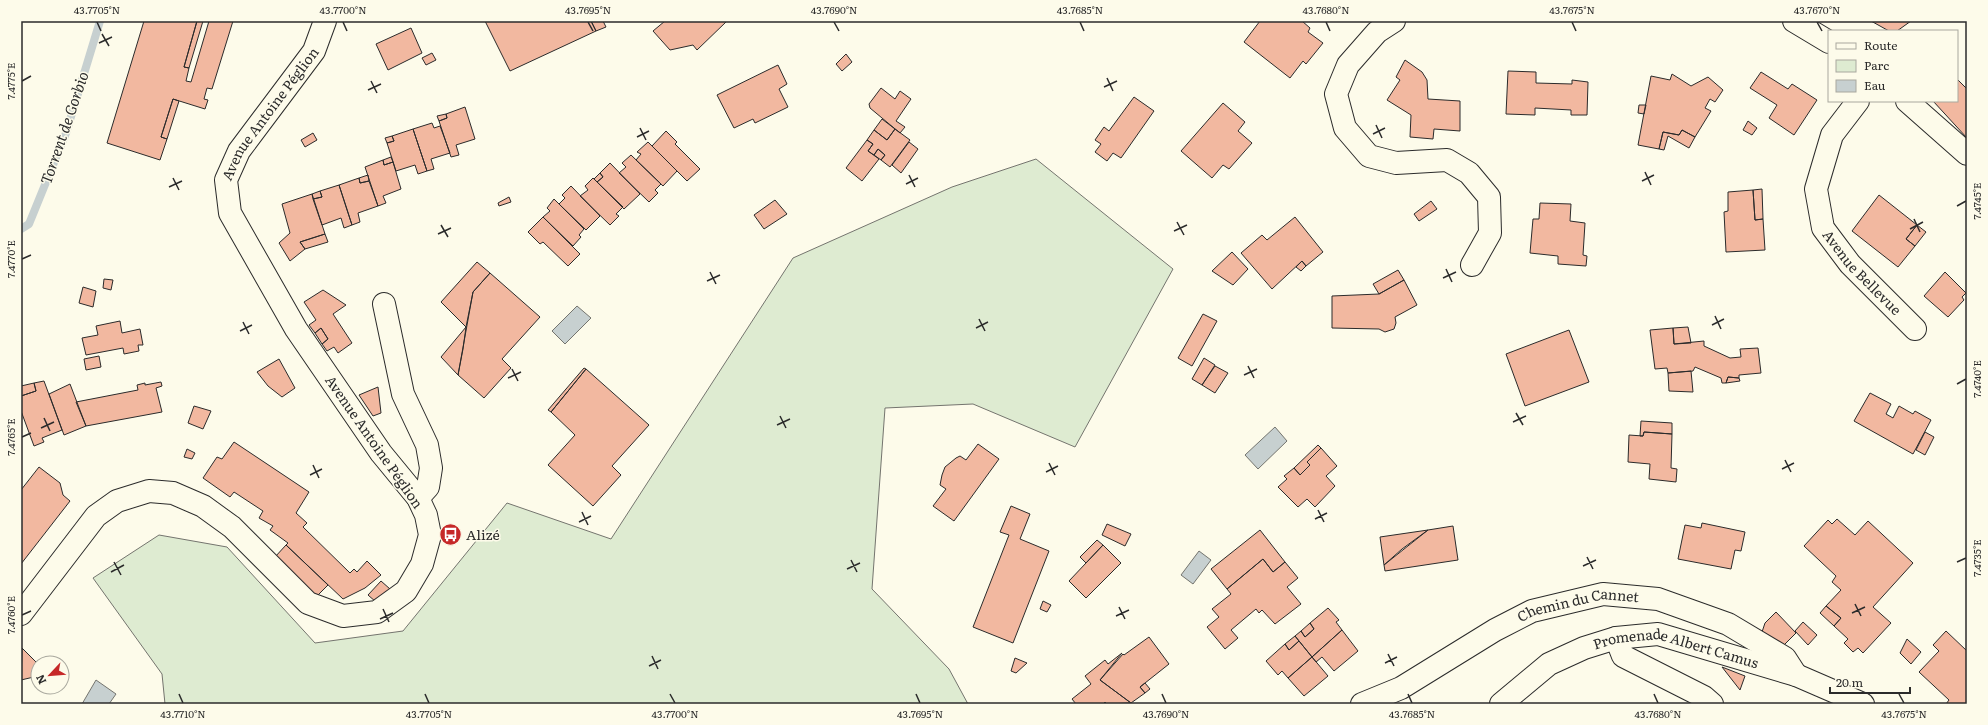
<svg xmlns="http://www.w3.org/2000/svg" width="1988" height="725" font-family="Literata,serif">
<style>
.green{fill:#deebd1;stroke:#74746e}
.water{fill:#c7d0d0;stroke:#74746e}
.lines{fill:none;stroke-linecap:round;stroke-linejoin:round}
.stream{stroke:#c7d0d0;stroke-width:8}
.building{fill:#f2b8a0;stroke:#2b2b2b}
.street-casing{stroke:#2b2b2b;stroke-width:24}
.secondary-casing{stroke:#2b2b2b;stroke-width:24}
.street{stroke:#fdfbea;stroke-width:22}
.secondary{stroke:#fdfbea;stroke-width:22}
.ticks{fill:none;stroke:#2b2b2b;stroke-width:1.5}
.labels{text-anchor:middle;stroke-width:3;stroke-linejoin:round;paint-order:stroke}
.street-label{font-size:14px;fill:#2b2b2b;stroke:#fdfbea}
.poi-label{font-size:14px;fill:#2b2b2b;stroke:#fdfbea;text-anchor:start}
.water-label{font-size:15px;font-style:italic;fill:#2b2b2b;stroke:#fdfbea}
.neatline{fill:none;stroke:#2b2b2b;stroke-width:1.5}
.ticks-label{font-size:10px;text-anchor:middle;fill:#2b2b2b}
</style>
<rect width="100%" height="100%" fill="#fdfbea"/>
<path class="green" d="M1036 159 1173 269 1075 447 973 404 885 408 872 589 949 669 968 704H165L162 674 93 578 159 535 227 547 315 643 403 631 507 503 611 539 793 258 952 187Z"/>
<path class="water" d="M577 306 591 318 565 344 552 331Z
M1275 427 1287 441 1258 469 1245 455Z
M1199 551 1211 560 1193 584 1181 575Z
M96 680 116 694 109 704H82Z"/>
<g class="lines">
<path class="stream" d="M21 229 29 224 66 133 100 21"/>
</g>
<path class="building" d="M144 21H197L184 67 189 68 186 81 191 82 209 21H233L212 89 207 88 204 99 208 100 205 109 173 99 161 137 167 139 160 160 107 143Z
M197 21H203L189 68 184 67Z
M485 21H591L596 31 510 71Z
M591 21H603L606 27 596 31Z
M665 21H727L697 50 693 45 670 50 653 31Z
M1260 21H1302L1310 28 1308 32 1323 43 1306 64 1303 61 1290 78 1244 42Z
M1871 21H1911L1897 31H1889Z
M411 28 422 53 388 70 376 44Z
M432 53 436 60 426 65 422 58Z
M846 54 852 62 842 71 836 64Z
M1405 60 1422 72 1427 80 1428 99 1460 101V131L1434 129 1433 139 1410 137 1411 115 1387 100 1400 80 1396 77Z
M778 65 787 84 779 89 788 107 755 123 753 119 734 128 717 95Z
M1508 71 1536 72V83L1572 84V80L1588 82 1587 115H1571V110L1535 108V115L1506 114Z
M1761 72 1788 89 1792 84 1817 100 1794 135 1769 118 1777 105 1750 88Z
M1672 74 1691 86 1708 77 1723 90 1715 102 1710 99 1705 108 1711 111 1695 137 1682 130 1679 135 1663 132 1659 149 1638 145 1651 76 1670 80Z
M1957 79 1967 89V138L1933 101H1957Z
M881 88 895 99 900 91 911 99 896 121 905 127 900 133 870 108 869 104Z
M1134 97 1154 111 1121 158 1113 153 1107 161 1095 152 1101 144 1095 140 1104 127 1109 131Z
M173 99 179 101 167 139 161 137Z
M1223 103 1245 122 1238 131 1252 143 1229 169 1223 165 1212 178 1181 151Z
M1639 105H1646L1644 114 1638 113Z
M465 107 475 139 456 145 459 155 451 157 439 121 447 118 446 114Z
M446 114 447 118 439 121 437 116Z
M882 119 895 129 887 140 874 130Z
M1748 121 1757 128 1752 135 1743 130Z
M432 123 434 128 440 126 450 153 431 159 434 169 427 171 413 129Z
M413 129 427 171 418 174 415 165 396 171 387 143 394 141 392 136Z
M895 129 910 140 890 167 881 160 885 155 878 149 874 155 868 151 873 144 867 140 874 130 887 140Z
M1682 130 1695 137 1689 148 1668 136 1664 150 1659 149 1663 132 1679 135Z
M666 131 677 142 675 144 700 169 687 181 652 146Z
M313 133 317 140 305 147 301 140Z
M392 136 394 141 387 143 385 138Z
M867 140 873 144 868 151 879 159 862 181 846 168Z
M648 142 677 171 663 186 636 160 641 154 637 152Z
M909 142 918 149 901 173 892 165Z
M878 149 885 155 881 160 874 155Z
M631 155 661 184 655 190 658 193 649 202 619 173 626 167 622 163Z
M391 157 393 162 384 165 383 160Z
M383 160 384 165 393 162 401 189 383 196 386 203 378 206 365 167Z
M610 163 640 194 624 209 597 182 603 177 600 173Z
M600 173 603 177 597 182 594 179Z
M368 175 369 181 360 183 359 178Z
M359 178 360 183 369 181 378 206 358 213 360 222 352 225 339 185Z
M593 178 623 207 616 214 619 216 610 225 580 196 588 190 585 186Z
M339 185 352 225 344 228 341 218 322 225 313 199 322 197 320 191Z
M571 186 600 216 586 230 559 204 565 198 562 195Z
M1762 189 1763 219 1755 220 1753 190Z
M1753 190 1755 220 1763 219 1765 250 1726 252 1724 212 1728 211V192Z
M320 191 322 197 313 199 312 194Z
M312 194 325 234 300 242 305 249 290 261 279 243 290 233 282 204Z
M1879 195 1917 225 1906 239 1915 246 1898 267 1852 231Z
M509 197 511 202 499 206 498 203Z
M554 199 584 229 579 235 581 237 573 246 543 217 550 211 547 208Z
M775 200 787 214 764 229 754 215Z
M1431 201 1437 209 1419 221 1414 214Z
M1540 203 1571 204 1570 221 1585 223 1583 255 1587 256 1586 266 1558 264V256L1530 253 1533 219H1539Z
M543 217 580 254 568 266 543 242 540 244 528 232Z
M1295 217 1323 252 1306 266 1302 261 1272 289 1241 253 1262 235 1267 240Z
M1917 225 1926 232 1915 246 1906 239Z
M325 234 328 242 305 249 300 242Z
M1232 252 1248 269 1233 285 1212 271Z
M1302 261 1306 266 1301 271 1296 267Z
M477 262 490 273 473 292 466 327 441 302Z
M1398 270 1404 280 1379 294 1373 284Z
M1945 272 1966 293 1962 297 1964 300 1948 317 1924 296Z
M490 273 540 317 502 359 511 368 484 398 458 375 473 292Z
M104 279 113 280 111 290 103 288Z
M1404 280 1417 305 1395 317 1396 323 1394 329 1385 332 1379 329 1332 328V296L1379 294Z
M83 287 96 291 93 307 79 303Z
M323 290 346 305 333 314 352 343 338 353 334 347 327 351 322 344 328 339 321 328 315 333 309 325 316 320 304 302Z
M1203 314 1217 321 1192 366 1178 358Z
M120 321 122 333 140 329 143 345H138L139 351 124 354 123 348 86 355 82 338 98 335 96 326Z
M466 327 463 349 458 375 441 357Z
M1688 327 1691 343 1674 344 1673 328Z
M321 328 328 339 322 344 315 333Z
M1673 328 1674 344 1704 341V346L1730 358 1741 357 1740 349 1758 348 1761 373 1739 375V378L1728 377 1726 383H1722L1721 378 1695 367 1693 371 1668 373 1667 368 1655 369 1650 330Z
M1569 330 1589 382 1525 406 1506 354Z
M99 356 101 367 86 370 84 359Z
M1204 358 1215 365 1202 385 1192 379Z
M279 359 295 388 282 397 268 386 257 372Z
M1215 366 1228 373 1215 393 1202 385Z
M584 368 586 369 551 412 548 410Z
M586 369 649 425 612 466 621 475 593 506 548 465 575 435 551 412Z
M1691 371 1693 392 1669 391 1668 373Z
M1728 377 1739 378 1740 381 1726 383Z
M44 381 62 430 42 438 44 442 34 446 21 411V396L36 391 34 383Z
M161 382 162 386 156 388 162 412 86 426 76 402 138 390 137 385 145 383V385Z
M34 383 36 391 21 396V386Z
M70 384 86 426 64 435 49 394Z
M378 387 381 413 373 416 359 395Z
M1870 393 1891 404 1886 414 1893 418 1899 406 1913 414 1915 411 1931 420 1913 454 1854 421Z
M194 406 211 411 203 429 188 423Z
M1641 421 1672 423V434L1644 432 1643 436H1640Z
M1644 432 1672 434 1671 468 1677 469 1676 482 1649 479 1650 464 1628 462 1629 435 1643 436Z
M1925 432 1934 437 1925 455 1916 450Z
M234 442 309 492 296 513 307 523 303 527 350 573 354 569 357 572 367 561 381 575 365 588 343 599 286 545 288 543 270 530 273 526 259 518 263 511 234 492 230 497 203 478 217 457 222 459Z
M978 444 999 459 954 521 933 506 946 489 940 485 942 475 945 467 956 458 960 456 966 460Z
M1318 445 1321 448 1307 462 1310 465 1300 475 1294 468Z
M1321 448 1337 466 1326 476 1335 486 1315 507 1307 499 1298 507 1278 487 1287 479 1284 476 1294 468 1300 475 1310 465 1307 462Z
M187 449 195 453 192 459 184 457Z
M39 467 60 483 63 495 70 501 21 564V490Z
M1011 506 1030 514 1020 539 1049 551 1013 643 973 627 1009 535 1000 532Z
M1837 519 1855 535 1868 521 1913 563 1873 607 1891 623 1863 653 1858 648 1853 652 1844 643 1848 639 1834 626 1841 618 1826 606 1841 590 1832 582 1836 576 1804 546 1828 520 1832 524Z
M1702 523 1745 532 1741 551 1735 550 1731 569 1678 559 1685 525 1701 528Z
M1107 524 1131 534 1125 546 1102 535Z
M1453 526 1458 560 1385 571 1384 565 1428 530Z
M1260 530 1285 562 1273 572 1263 559 1227 589 1211 569Z
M1428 530 1402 549 1384 565 1380 537Z
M1097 540 1103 545 1086 563 1080 557Z
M286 545 328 585 316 597 275 557Z
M1103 545 1121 563 1086 598 1069 581Z
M1263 559 1273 572 1285 562 1298 578 1287 587 1301 604 1275 624 1262 610 1259 613 1256 609 1231 630 1238 638 1225 649 1207 627 1219 617 1212 609 1231 594 1227 589Z
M381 581 390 589 376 602 368 595Z
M1043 601 1051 605 1047 612 1040 609Z
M1826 606 1841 618 1834 626 1820 613Z
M1328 608 1339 620 1336 622 1342 630 1312 657 1295 636 1301 631 1305 637 1314 629 1310 623Z
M1776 612 1796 633 1780 649 1762 632 1765 623Z
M1803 622 1817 635 1808 645 1795 631Z
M1310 623 1314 629 1305 637 1301 631Z
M1342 630 1358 651 1334 671 1322 657 1316 662 1312 657Z
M1946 631 1967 651V704H1946L1949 700 1919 672 1939 651 1933 645Z
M1295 636 1299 641 1289 650 1285 644Z
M1149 637 1169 664 1140 687 1145 693 1131 703 1100 680 1123 654 1124 655Z
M1907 639 1921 652 1911 664 1900 653Z
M1299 641 1312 657 1288 678 1282 671 1278 675 1266 661 1285 644 1289 650Z
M22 648 38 664V676L21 680Z
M1122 653 1100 680 1131 703 1107 704 1105 702 1103 704H1076L1072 699 1091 684 1085 676 1105 660 1108 664Z
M1312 657 1328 676 1304 696 1288 678Z
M1015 658 1027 663 1016 673 1011 671Z
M1722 667 1745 676 1740 690Z
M1145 683 1150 689 1145 693 1140 687Z"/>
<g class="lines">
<defs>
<g id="street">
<path d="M1394 21 1377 32 1348 65 1336 94 1345 128 1369 156 1396 163 1447 160 1469 173 1489 197 1490 233 1472 265"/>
<path d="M1794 21 1829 42"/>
<path id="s1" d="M1858 101 1832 135 1816 189 1823 228 1850 264 1915 329"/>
<path d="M1907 101 1967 154"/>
<path d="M384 304 403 394 427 445 431 468 428 487 418 498"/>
<path d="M1616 638 1623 656 1704 697 1712 704"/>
<path id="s2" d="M1362 704 1401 688 1495 630 1532 611 1603 594 1658 599 1728 624 1785 658 1796 675"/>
<path id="s3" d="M1501 704 1549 664 1584 648 1616 638 1658 634 1796 675 1863 704"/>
</g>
<g id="secondary">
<path id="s4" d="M21 614 96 516 117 501 149 491 173 493 203 506 232 527 308 603 343 616 377 612 406 591 422 564 430 535 426 515 418 498 381 453 296 329 230 213 226 180 239 151 314 51 325 21"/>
</g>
</defs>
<use href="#street" class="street-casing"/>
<use href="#secondary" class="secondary-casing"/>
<use href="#street" class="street"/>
<use href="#secondary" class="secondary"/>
</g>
<path class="ticks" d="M97 22 101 31M343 22 347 31M588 22 593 31M834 22 839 31M1080 22 1084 31M1326 22 1330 31M1572 22 1576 31M1817 22 1822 31M102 34 109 46M99 43 112 37M1107 78 1113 91M22 81 31 76M371 81 377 93M1104 87 1117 81M368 90 381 84M1376 125 1382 138M640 128 646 140M1373 134 1385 128M637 137 649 131M1645 172 1651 185M909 175 915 187M173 178 179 190M1642 181 1654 175M906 184 918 178M169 187 182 181M1957 206 1966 201M1914 219 1920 232M1177 222 1184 235M441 225 448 237M1910 229 1923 222M1174 231 1187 225M438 234 451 228M22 259 31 255M1446 269 1452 282M710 272 716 284M1443 278 1456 272M707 281 720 275M1715 316 1721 329M979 319 985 331M243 322 249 334M1712 325 1724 319M976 328 988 322M240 331 252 325M1248 366 1254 378M512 369 518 381M1244 375 1257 369M508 378 521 372M1957 384 1966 379M1516 413 1523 425M780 416 786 428M44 418 50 431M1513 422 1526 416M777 425 790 419M41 428 54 422M22 437 31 433M1785 460 1791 472M1049 463 1055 475M313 465 319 478M1782 469 1794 463M1046 472 1058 466M310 475 322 469M1318 510 1324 522M582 512 588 525M1315 519 1327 513M579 522 591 516M1587 557 1593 569M851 560 857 572M114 562 121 575M1957 562 1966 558M1583 566 1596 560M847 569 860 563M111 572 124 565M1855 604 1861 616M1119 607 1125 619M383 609 389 622M1852 613 1865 607M22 615 31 611M1116 616 1129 610M380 619 393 613M1388 654 1394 666M652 656 658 669M1385 663 1397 657M649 666 661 660M179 694 183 703M425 694 429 703M670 694 675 703M916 694 920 703M1162 694 1166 703M1408 694 1412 703M1654 694 1658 703M1899 694 1904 703"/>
<defs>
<symbol id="bus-disc" viewBox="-11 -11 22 22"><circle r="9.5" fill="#c62828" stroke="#fdfbea"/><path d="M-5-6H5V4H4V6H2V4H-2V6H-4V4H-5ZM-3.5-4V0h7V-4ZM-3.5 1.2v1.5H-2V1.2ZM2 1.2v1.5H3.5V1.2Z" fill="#fff"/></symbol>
</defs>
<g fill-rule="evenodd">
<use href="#bus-disc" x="438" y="522" width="25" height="25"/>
</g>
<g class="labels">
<g class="street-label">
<text dy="5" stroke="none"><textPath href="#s4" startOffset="1046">Avenue Antoine Péglion</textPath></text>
<text dy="5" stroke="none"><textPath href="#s1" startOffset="198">Avenue Bellevue</textPath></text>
<text transform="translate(374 442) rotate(55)" y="5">Avenue Antoine Péglion</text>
<text dy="5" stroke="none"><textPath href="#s2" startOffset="241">Chemin du Cannet</textPath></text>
<text dy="5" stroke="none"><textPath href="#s3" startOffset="196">Promenade Albert Camus</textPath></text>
</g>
<g class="poi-label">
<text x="466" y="540">Alizé</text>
</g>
<g class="water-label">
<text transform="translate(65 128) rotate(-71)" y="5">Torrent de Gorbio</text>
</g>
</g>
<rect width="1988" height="725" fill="none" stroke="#fdfbea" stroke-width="44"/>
<rect x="1828" y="30" width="130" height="72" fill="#fdfbea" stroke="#a9a89e"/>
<rect x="1836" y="43" width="20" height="6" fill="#fdfbea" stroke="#a9a89e"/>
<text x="1864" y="50" font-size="12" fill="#2b2b2b">Route</text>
<rect x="1836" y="60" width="20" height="12" fill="#deebd1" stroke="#a9a89e"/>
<text x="1864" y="70" font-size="12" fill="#2b2b2b">Parc</text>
<rect x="1836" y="80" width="20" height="12" fill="#c7d0d0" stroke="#a9a89e"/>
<text x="1864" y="90" font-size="12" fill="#2b2b2b">Eau</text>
<g transform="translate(50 675) rotate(244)"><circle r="19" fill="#fdfbea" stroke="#a9a89e"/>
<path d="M0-3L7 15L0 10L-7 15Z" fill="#c62828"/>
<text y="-6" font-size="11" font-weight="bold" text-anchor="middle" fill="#2b2b2b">N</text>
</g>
<path d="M1830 687v6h80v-6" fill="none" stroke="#2b2b2b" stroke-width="2"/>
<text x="1836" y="687" font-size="12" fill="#2b2b2b" stroke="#fdfbea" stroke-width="3" paint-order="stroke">20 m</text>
<rect x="22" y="22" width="1944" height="681" class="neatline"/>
<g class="ticks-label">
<text x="97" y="14">43.7705°N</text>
<text x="343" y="14">43.7700°N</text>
<text x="588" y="14">43.7695°N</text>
<text x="834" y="14">43.7690°N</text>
<text x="1080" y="14">43.7685°N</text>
<text x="1326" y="14">43.7680°N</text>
<text x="1572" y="14">43.7675°N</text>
<text x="1817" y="14">43.7670°N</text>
<text transform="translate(11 81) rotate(-90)" y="4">7.4775°E</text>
<text transform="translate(1977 201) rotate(-90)" y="4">7.4745°E</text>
<text transform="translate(11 259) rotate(-90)" y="4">7.4770°E</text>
<text transform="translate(1977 379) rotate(-90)" y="4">7.4740°E</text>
<text transform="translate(11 437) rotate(-90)" y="4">7.4765°E</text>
<text transform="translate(1977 558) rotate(-90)" y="4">7.4735°E</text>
<text transform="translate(11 615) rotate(-90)" y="4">7.4760°E</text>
<text x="183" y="718">43.7710°N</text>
<text x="429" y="718">43.7705°N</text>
<text x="675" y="718">43.7700°N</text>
<text x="920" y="718">43.7695°N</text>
<text x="1166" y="718">43.7690°N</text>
<text x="1412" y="718">43.7685°N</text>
<text x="1658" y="718">43.7680°N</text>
<text x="1904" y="718">43.7675°N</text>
</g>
</svg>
